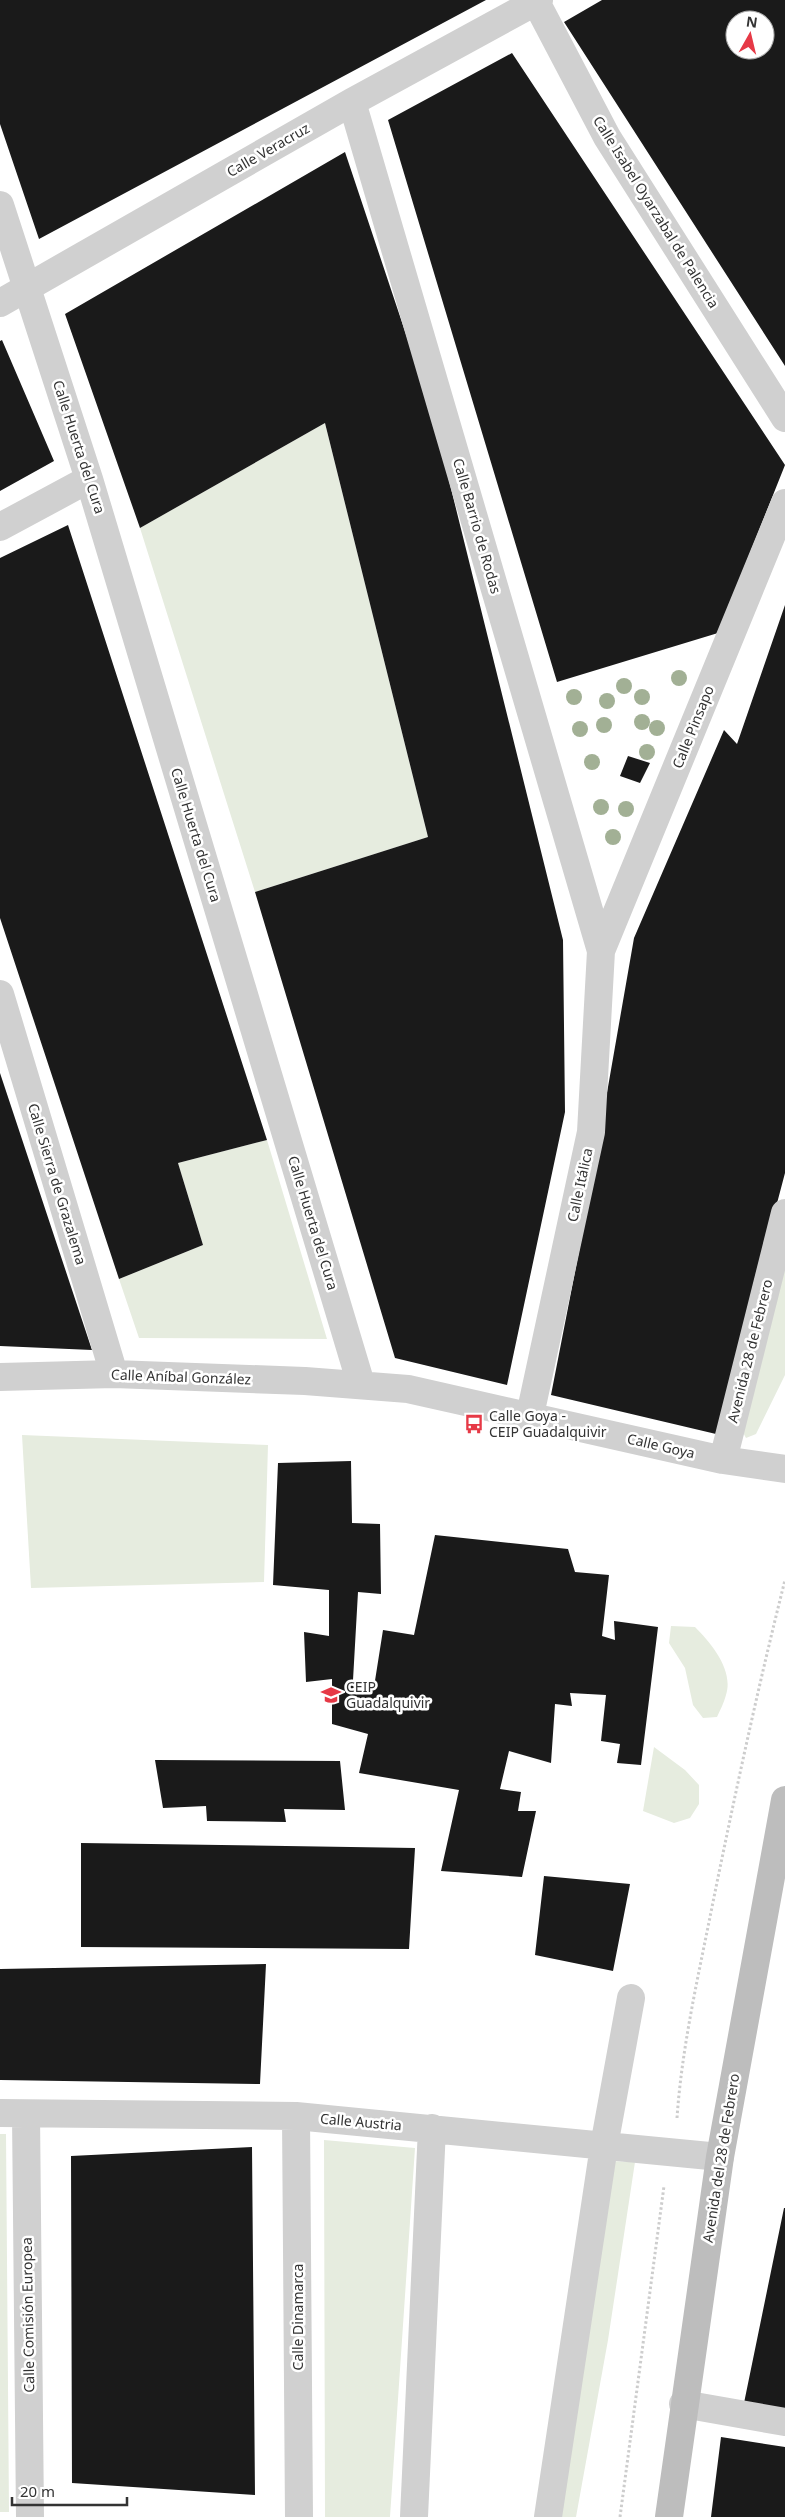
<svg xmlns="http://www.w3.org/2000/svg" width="785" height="2517" font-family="'Noto Sans',sans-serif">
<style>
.green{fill:#e6ecdf}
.building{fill:#1a1a1a;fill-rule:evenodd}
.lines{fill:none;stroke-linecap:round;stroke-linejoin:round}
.path{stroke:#cdcdcd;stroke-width:3;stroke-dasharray:2.5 2.5;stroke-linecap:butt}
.street{stroke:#d0d0d0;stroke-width:28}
.secondary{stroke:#bdbdbd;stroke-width:28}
.tree{fill:#a2b095}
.labels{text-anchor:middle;stroke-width:5;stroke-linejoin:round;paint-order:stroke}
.street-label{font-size:14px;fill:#333;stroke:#fff}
.poi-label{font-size:14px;fill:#333;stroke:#fff;text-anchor:start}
</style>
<rect width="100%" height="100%" fill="#fff"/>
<path class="green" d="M325 423 428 837 255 892 140 528Z
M267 1140 327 1339 139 1338 119 1279 203 1245 178 1163Z
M785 1247V1375L756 1434 746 1438 739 1425Z
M22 1435 268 1445 264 1582 31 1588Z
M671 1626 695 1627C711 1643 734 1670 726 1695 724 1703 720 1710 717 1717L703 1718 693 1705 685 1668 669 1643Z
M654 1747 685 1770 699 1785V1804L690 1818 674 1823 643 1811Z
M0 2134H6L9 2512H0Z
M324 2140 415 2148 390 2517H325Z
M609 2161 635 2162 608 2340 576 2517H556Z"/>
<path class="building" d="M0 0H486L39 239 0 124Z
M602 0H785V366L564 22ZM735 20H765V50H735Z
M512 53 785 465 718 633 557 682 388 120Z
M345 152 432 412 563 940 565 1112 507 1385 395 1358 255 892 428 837 325 423 140 528 65 314Z
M2 340 54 461 0 491V341Z
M68 525 267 1140 178 1163 203 1245 119 1279 0 918V558Z
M785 605V1173L716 1434 551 1395 582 1236 634 938 724 730 737 744Z
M628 756 650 763 640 783 620 776Z
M0 1073 92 1350 0 1346Z
M351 1461 352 1523 380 1524 381 1594 358 1592 353 1680 374 1687 383 1630 414 1635 435 1535 568 1549 575 1572 609 1575 602 1636 615 1640 614 1621 658 1627 641 1765 617 1763 620 1744 601 1741 606 1695 570 1693 572 1706 555 1704 551 1763 509 1751 500 1789 521 1792 518 1811H536L522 1877 441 1871 459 1790 359 1773 368 1734 332 1724V1679L306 1682 304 1632 329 1636V1590L273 1585 278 1463Z
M155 1760 340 1761 345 1810 284 1809 286 1822 207 1821 206 1806 163 1808Z
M81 1843 415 1848 409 1949 81 1947Z
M544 1876 630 1884 613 1971 535 1955Z
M266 1964 260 2084 0 2080V1969Z
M252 2147 255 2495 72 2483 71 2156Z
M784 2208H785V2410L744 2403Z
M721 2437 785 2447V2517H711Z"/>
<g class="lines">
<path class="path" d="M677 2118C682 2045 699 1973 713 1902 735 1794 758 1687 785 1580
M620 2517 664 2186"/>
<path class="street" d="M535 0 607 137 785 418
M352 102 601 951
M0 205 89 479 361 1384
M0 303 352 102 539 0
M0 527 89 479
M0 994 114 1374
M0 1377 114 1374 305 1381 408 1389 723 1460 785 1469
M530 1415 591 1132 601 951 785 503
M723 1460 785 1213
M0 2113 296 2116 720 2157
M26 2114 30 2517
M296 2116 299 2517
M683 2404 785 2422
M414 2517 432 2128
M548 2517 604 2146 631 1998"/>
<path class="secondary" d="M669 2517 720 2157 785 1800"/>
</g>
<g class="tree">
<circle cx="679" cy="678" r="8"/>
<circle cx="624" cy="686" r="8"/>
<circle cx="574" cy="697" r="8"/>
<circle cx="642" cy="697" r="8"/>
<circle cx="607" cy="701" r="8"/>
<circle cx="642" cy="722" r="8"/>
<circle cx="604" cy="725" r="8"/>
<circle cx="657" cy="728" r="8"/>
<circle cx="580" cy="729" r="8"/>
<circle cx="647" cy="752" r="8"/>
<circle cx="592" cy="762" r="8"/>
<circle cx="601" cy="807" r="8"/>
<circle cx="626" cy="809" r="8"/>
<circle cx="613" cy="837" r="8"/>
</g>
<defs>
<symbol id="bus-bare" viewBox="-9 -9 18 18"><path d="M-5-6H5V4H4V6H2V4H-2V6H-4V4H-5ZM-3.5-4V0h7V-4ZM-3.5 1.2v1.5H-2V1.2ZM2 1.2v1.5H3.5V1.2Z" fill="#e63946" stroke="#fff" stroke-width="2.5" paint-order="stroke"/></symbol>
<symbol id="school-bare" viewBox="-9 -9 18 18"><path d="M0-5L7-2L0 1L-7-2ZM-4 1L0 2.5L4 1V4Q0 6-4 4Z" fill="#e63946" stroke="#fff" stroke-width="2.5" paint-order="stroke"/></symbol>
</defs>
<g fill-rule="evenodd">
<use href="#bus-bare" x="460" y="1410" width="28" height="28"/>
<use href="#school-bare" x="317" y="1681" width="28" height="28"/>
</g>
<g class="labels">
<g class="street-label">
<text transform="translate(268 150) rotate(-30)" y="5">Calle Veracruz</text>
<text transform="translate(656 212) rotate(58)" y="5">Calle Isabel Oyarzabal de Palencia</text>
<text transform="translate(79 447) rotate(72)" y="5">Calle Huerta del Cura</text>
<text transform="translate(477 526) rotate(74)" y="5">Calle Barrio de Rodas</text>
<text transform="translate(693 727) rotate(-68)" y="5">Calle Pinsapo</text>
<text transform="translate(196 835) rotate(73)" y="5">Calle Huerta del Cura</text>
<text transform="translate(57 1184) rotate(73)" y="5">Calle Sierra de Grazalema</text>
<text transform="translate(580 1185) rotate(-78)" y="5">Calle Itálica</text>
<text transform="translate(313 1223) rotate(73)" y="5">Calle Huerta del Cura</text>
<text transform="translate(750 1351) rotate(-76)" y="5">Avenida 28 de Febrero</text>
<text transform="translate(181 1377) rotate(2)" y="5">Calle Aníbal González</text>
<text transform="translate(661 1446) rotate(13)" y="5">Calle Goya</text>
<text transform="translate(361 2122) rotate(5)" y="5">Calle Austria</text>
<text transform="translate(721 2158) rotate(-81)" y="5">Avenida del 28 de Febrero</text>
<text transform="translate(28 2315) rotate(-91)" y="5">Calle Comisión Europea</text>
<text transform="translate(298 2317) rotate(-90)" y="5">Calle Dinamarca</text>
</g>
<g class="poi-label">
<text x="489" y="1421">Calle Goya -<tspan x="489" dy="16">CEIP Guadalquivir</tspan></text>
<text x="346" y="1692">CEIP<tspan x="346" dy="16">Guadalquivir</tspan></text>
</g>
</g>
<g transform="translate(750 35) rotate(8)"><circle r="24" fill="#ffffff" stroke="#adadad"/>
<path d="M0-4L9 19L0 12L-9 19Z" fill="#e63946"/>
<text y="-8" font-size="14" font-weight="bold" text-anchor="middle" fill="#333333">N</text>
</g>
<path d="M12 2497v8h115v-8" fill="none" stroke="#333333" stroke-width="2.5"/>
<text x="20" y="2497" font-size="15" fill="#333333" stroke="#ffffff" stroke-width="4" paint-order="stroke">20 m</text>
</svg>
